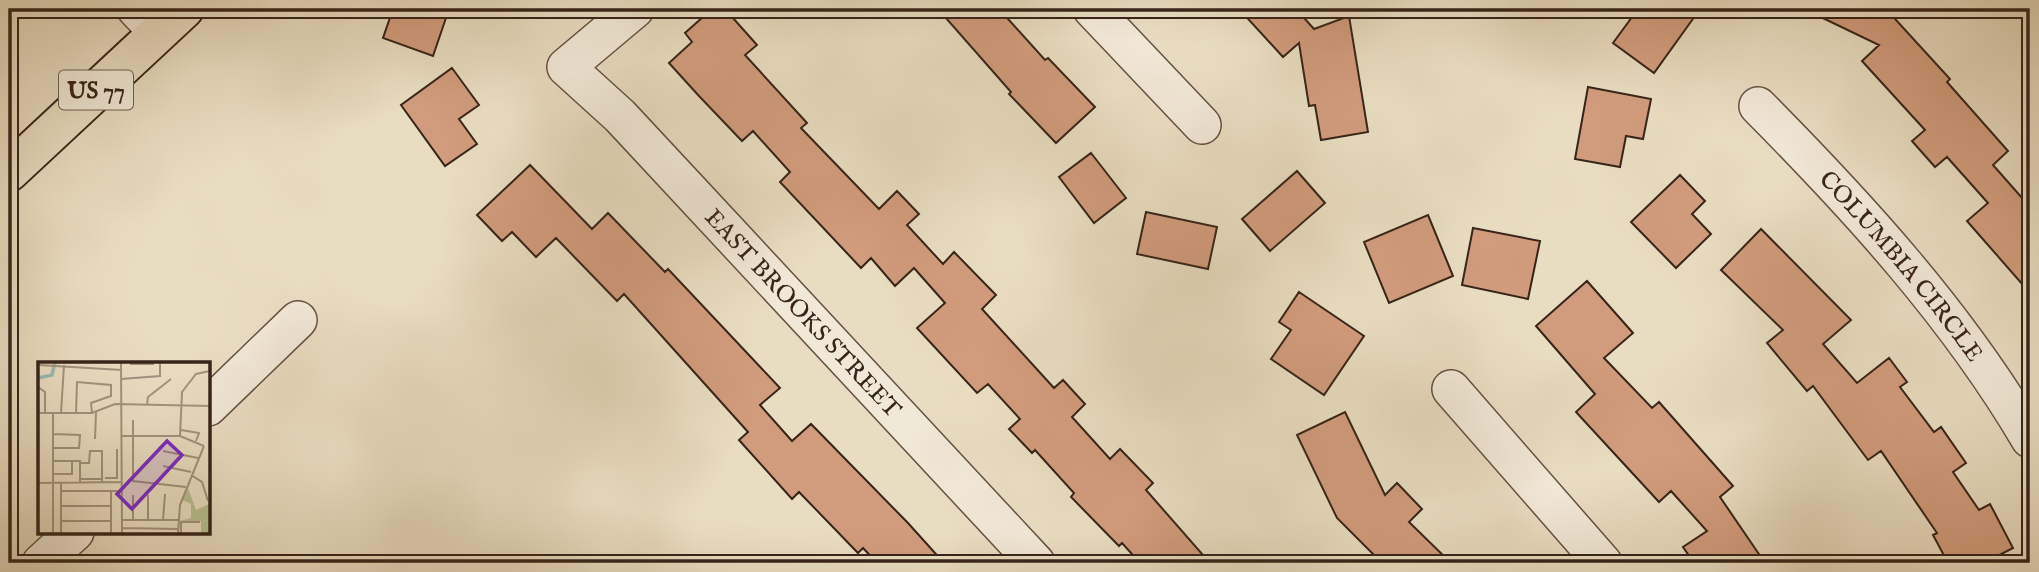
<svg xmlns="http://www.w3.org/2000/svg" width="2039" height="572" font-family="'IM FELL English',serif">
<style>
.building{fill:#d19c7d;stroke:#372419;stroke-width:2}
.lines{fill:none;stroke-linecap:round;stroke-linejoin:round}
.minor-casing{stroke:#645243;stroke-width:40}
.major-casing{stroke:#372419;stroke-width:42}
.minor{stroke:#f1e9d7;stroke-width:37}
.major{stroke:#e9ddc1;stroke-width:38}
.labels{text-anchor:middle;stroke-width:6;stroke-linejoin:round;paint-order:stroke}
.shield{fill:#f1e9d7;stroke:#6f5f52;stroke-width:2}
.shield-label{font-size:23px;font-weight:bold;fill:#372419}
.street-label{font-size:24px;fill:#372419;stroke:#f1e9d7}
.inset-river{fill:none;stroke:#98bcae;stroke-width:3.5}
.inset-road{fill:none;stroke:#a2937e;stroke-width:2}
.view{fill:#7b2cbf;fill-opacity:0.15;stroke:#7b2cbf;stroke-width:3.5}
.inset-edge{fill:none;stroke:#372419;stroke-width:3.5}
</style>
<rect width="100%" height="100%" fill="#e9ddc1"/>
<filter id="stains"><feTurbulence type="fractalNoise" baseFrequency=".00286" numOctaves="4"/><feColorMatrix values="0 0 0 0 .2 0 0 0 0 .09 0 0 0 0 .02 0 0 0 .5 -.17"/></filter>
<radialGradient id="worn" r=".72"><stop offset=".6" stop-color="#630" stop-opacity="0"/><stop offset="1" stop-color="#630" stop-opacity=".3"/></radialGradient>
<path class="building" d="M393 9H449L433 56 383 38Z
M712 9H725L757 45 745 55 807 123 801 128 879 209 897 191 919 214 907 225 943 264 954 252 996 295 982 309 1054 388 1063 380 1085 404 1072 417 1110 459 1120 449 1153 483 1146 490 1210 563H1140L1122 543 1119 546 1071 497 1074 493 1035 450 1032 453 1009 429 1020 419 988 384 977 393 917 328 945 303 914 268 895 286 871 258 861 268 780 182 790 172 753 131 742 141 699 96 669 63 692 42 685 33Z
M938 9H999L1045 60 1048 58 1095 107 1056 143 1009 94 1011 92Z
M1239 9H1296L1314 29 1349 16 1368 132 1321 140 1315 105 1309 106 1299 43 1283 57Z
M1638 9H1700L1654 73 1613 43Z
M1804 9H1886L1950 79 1947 82 2008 151 1993 165 2030 207V293L1967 221 1988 203 1947 157 1935 167 1912 141 1925 130 1862 61 1879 45Z
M452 68 479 105 459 119 477 144 445 166 401 105Z
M1588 87 1651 99 1643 139 1626 136 1620 167 1575 159Z
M1091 153 1126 198 1094 223 1059 177Z
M530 165 592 229 608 213 665 272 668 269 780 388 760 405 792 441 811 424 908 523 944 563H877L863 548 858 553 799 492 792 499 739 440 748 432 624 294 617 301 556 238 536 257 512 232 502 241 477 215Z
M1297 171 1325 203 1270 251 1242 219Z
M1680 175 1705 201 1692 214 1711 234 1676 268 1631 222Z
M1146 212 1217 227 1208 269 1137 254Z
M1428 215 1453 276 1389 303 1364 242Z
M1473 228 1540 241 1528 299 1462 285Z
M1761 229 1851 320 1823 344 1857 383 1889 358 1907 382 1900 387 1934 432 1941 427 1966 463 1953 472 1979 510 1990 504 2013 548 1984 563H1948L1933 535 1937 533 1881 451 1868 460 1813 386 1807 391 1767 343 1783 330 1721 270Z
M1587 281 1633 333 1604 358 1652 408 1659 402 1733 486 1720 497 1765 563H1694L1683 547 1707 531 1671 491 1659 502 1576 412 1595 394 1536 326Z
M1299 292 1364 336 1324 395 1271 359 1291 330 1279 322Z
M1345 412 1385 495 1397 483 1422 509 1409 522 1451 563H1382L1337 518 1297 435Z"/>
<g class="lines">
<defs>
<g id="minor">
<path d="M136 9 158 32"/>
<path id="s1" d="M635 9 566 67 620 116 1036 563"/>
<path d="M1092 9 1202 125"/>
<path id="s2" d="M1758 106C1859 208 1957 315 2030 439"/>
<path d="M1451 389 1603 563"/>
<path d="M208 407 298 320"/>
<path d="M41 563 75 532"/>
</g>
<path id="major" d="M9 172 184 9"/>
</defs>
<use href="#minor" class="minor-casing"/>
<use href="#major" class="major-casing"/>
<use href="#minor" class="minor"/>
<use href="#major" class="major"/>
</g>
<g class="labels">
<rect class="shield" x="59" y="70.5" width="74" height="39" rx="5"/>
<g class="shield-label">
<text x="96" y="98">US 77</text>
</g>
<g class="street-label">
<text dy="8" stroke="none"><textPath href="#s2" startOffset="215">COLUMBIA CIRCLE</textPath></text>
<text dy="8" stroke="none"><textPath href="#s1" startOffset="432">EAST BROOKS STREET</textPath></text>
</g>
</g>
<g transform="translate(38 362)">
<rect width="172" height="172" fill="#e9ddc1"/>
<path d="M150 126 158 148 171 142V171H163V159H141L153 156V142L144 138Z" fill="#b7c092"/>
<path class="inset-river" d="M0 16 14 13 17 0"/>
<path class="inset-road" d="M83 0 84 171M92 2H116M0 3 84 8M83 17 122 14V0M0 25 7 30V50M109 43 110 35 133 17M0 51H54L77 42 172 44M23 51 26 3M38 51 39 20 73 23V34L53 41 54 51M95 58V119L148 125M143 68 161 71 158 79M15 72 42 73 41 86H15M84 74H142L166 84M142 74 144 30 158 12 172 9M57 77 58 50M125 89 160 96M15 99H42V121M43 101H51L52 89H64V121M125 104 153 110M15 112H34V99M153 113 164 120 170 139M67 116H79V87M42 117H64M23 120V171M0 121 84 120M23 129H84M95 133V158M23 144H73M84 158H140M110 158V133M125 158 127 132M23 159H73M84 166 140 167M15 171V51M73 171V129M140 171 142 143 166 84M143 171V160H162"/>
<path class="view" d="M129 79 144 93 94 147 79 132Z"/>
<rect width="172" height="172" class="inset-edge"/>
</g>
<rect width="2039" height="572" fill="none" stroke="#e9ddc1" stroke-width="35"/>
<rect x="10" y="10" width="2018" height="551" fill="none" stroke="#372419" stroke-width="3.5"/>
<rect x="18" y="18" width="2004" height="537" fill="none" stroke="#372419" stroke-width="2"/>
<rect width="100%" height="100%" filter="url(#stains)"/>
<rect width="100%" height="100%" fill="url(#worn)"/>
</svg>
